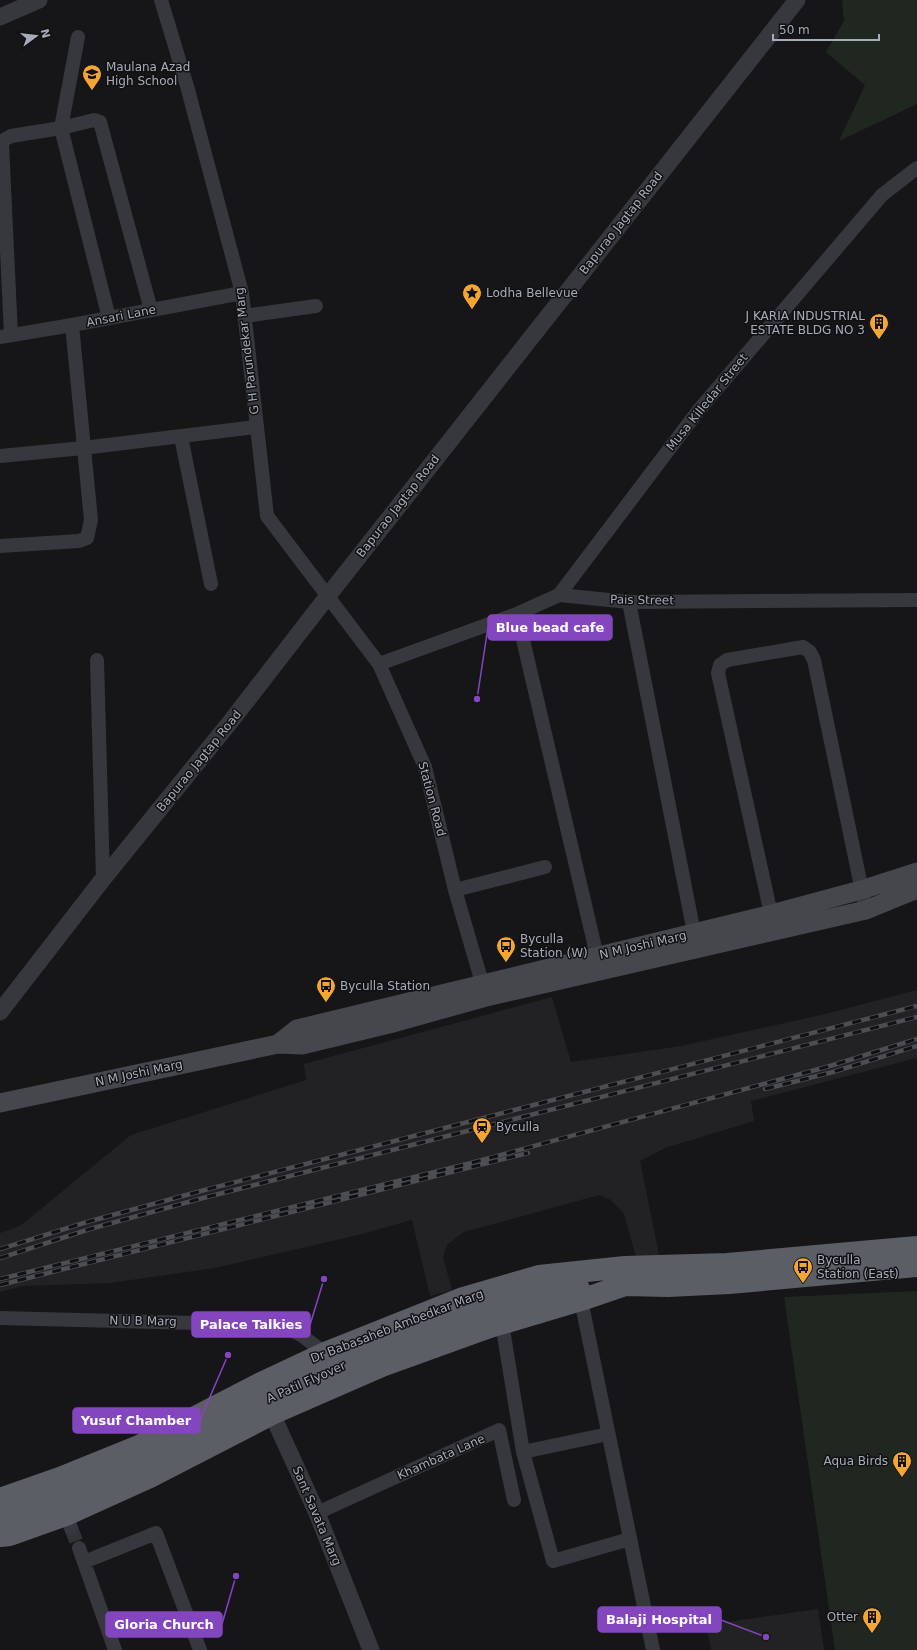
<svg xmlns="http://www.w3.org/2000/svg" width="917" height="1650" font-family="'DejaVu Sans',sans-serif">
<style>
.built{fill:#222225}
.green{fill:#202720}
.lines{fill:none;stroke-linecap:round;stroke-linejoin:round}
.minor-tunnel{stroke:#333438;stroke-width:14;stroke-dasharray:14 7;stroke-linecap:butt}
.minor{stroke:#37383d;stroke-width:14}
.tertiary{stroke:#37383d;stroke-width:17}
.secondary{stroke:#45474d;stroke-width:19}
.trunk{stroke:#5b5e65;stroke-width:22}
.rail-casing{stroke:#4c4e54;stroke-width:4.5}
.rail{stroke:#111113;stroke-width:3;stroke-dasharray:9;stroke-linecap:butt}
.trunk-bridge{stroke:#5b5e65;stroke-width:22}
.labels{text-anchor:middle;stroke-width:3;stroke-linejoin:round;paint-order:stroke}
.poi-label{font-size:12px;fill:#a7adb8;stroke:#111113;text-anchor:start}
.street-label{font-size:12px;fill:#a7adb8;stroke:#111113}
.leader{fill:none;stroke:#8446be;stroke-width:1.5}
.callout-dot{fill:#8446be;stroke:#111113;stroke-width:1.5}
.callout{fill:#8446be;stroke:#8446be;stroke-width:1.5}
.callout-label{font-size:13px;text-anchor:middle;font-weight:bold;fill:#fff}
</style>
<rect width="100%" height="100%" fill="#161618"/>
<path class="built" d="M917 990V1058L751 1101 754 1121 665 1148 640 1161 659 1255 636 1257 624 1214 611 1200 599 1195 464 1232 447 1245 443 1257 452 1290 430 1296 412 1220 358 1235 215 1268 110 1283 23 1286 0 1292V1233L20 1226 131 1135 306 1080 304 1064 552 997 571 1062 681 1046 821 1015Z
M818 1609 824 1650H711L706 1625Z"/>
<path class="green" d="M842 0H917V104L839 141 865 85 826 52 844 21Z
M917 1291V1650H835L784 1297Z"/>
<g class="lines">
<path class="minor-tunnel" d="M71 1528 79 1548"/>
<path class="minor" d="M161 0 187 86 242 293 267 516 379 664 425 767 455 890 485 993
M78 37 61 128 109 318
M244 316 316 306
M11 335 2 144 4 140 11 136 61 128 94 120 100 122 151 310
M0 337 72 325 242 293
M181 437 211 584
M0 456 83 448 256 427
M0 546 79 541 87 538 91 520 72 325
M559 595 698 411 882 195 917 168
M629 602 696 943
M517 614 597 956
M97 660 103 879
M379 664 517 614 559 595 629 602 917 600
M455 890 545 867
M771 914 718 673 720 665 727 660 803 647 810 652 814 660 866 910
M581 1300 653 1650
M0 1318 281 1325 301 1335 325 1353
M502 1323 523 1452 553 1561 630 1539
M523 1452 608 1434
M317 1513 499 1430 514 1500
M66 1515 71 1528
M79 1548 115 1650
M84 1562 156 1533 200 1650"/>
<path class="tertiary" d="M0 17 39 0
M0 1012 103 879 231 721 327 597 797 0
M267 1403 317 1513 371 1650"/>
<path class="secondary" d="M278 1044 297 1029 764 916 861 890 917 872
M0 1103 278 1044 302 1045 389 1024 486 997 866 910 917 889"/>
<path class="trunk" d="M0 1499 60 1478 139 1446 259 1384 325 1353 463 1298 539 1276 625 1267 727 1264 917 1247
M0 1536 10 1535 66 1515 150 1477 272 1414 382 1366 490 1327 581 1300 625 1285 668 1286 729 1283 917 1266"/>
<defs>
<path id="rail" d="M765 1089 833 1072 917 1046
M0 1249 87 1222 201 1191 917 1006
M0 1258 90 1229 203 1198 917 1017
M0 1279 471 1163 830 1066 917 1039
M0 1285 528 1153"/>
</defs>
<use href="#rail" class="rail-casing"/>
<use href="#rail" class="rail"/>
<path class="trunk-bridge" d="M0 1518 15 1515 29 1510 143 1462 275 1395 376 1351 482 1312 536 1296 579 1289"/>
</g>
<defs>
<symbol id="school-pin" viewBox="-11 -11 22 30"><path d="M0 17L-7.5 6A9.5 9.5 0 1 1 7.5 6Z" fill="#f3a632" stroke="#111113"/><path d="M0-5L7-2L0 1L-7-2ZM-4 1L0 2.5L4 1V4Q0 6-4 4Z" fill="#111"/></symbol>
<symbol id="sight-pin" viewBox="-11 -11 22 30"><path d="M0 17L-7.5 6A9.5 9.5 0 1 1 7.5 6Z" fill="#f3a632" stroke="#111113"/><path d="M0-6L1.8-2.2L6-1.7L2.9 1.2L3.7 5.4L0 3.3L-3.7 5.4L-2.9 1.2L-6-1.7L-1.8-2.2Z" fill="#111"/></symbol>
<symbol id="building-pin" viewBox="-11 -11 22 30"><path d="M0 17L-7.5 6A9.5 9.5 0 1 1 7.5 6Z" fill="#f3a632" stroke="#111113"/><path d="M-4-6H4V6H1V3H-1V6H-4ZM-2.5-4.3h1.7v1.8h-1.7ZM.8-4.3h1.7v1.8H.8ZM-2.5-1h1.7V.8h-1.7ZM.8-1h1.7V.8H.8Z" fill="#111"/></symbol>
<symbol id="bus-pin" viewBox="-11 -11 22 30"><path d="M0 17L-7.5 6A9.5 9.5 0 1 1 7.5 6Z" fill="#f3a632" stroke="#111113"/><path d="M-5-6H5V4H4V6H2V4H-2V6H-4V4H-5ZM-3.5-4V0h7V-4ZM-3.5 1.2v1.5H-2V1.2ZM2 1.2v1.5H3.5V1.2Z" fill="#111"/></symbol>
<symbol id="station-pin" viewBox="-11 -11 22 30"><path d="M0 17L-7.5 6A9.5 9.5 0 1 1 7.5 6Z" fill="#f3a632" stroke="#111113"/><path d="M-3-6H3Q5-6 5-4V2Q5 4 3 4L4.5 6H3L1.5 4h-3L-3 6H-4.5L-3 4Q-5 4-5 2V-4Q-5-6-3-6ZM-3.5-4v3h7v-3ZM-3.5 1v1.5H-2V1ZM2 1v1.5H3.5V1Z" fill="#111"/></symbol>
</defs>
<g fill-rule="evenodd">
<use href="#school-pin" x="81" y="63" width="22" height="30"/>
<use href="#sight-pin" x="461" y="282" width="22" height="30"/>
<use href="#building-pin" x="868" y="312" width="22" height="30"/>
<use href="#bus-pin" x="495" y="935" width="22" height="30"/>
<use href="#bus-pin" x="315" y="975" width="22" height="30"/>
<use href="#station-pin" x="471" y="1116" width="22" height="30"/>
<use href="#bus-pin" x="792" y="1256" width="22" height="30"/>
<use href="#building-pin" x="891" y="1450" width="22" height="30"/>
<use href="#building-pin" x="861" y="1606" width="22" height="30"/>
</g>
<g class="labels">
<g class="poi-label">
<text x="106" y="71">Maulana Azad<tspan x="106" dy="14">High School</tspan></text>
<text x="486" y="297">Lodha Bellevue</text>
<text x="865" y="320" text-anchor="end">J KARIA INDUSTRIAL<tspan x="865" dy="14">ESTATE BLDG NO 3</tspan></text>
<text x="520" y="943">Byculla<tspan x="520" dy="14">Station (W)</tspan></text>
<text x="340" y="990">Byculla Station</text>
<text x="496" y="1131">Byculla</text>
<text x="817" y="1264">Byculla<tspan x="817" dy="14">Station (East)</tspan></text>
<text x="888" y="1465" text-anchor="end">Aqua Birds</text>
<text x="858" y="1621" text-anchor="end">Otter</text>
</g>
<g class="street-label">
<text transform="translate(621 223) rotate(-52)" y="4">Bapurao Jagtap Road</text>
<text transform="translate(121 316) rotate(-11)" y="4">Ansari Lane</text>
<text transform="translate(247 351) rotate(-97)" y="4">G H Parundekar Marg</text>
<text transform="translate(707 402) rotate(-51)" y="4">Musa Killedar Street</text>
<text transform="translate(398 506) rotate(-52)" y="4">Bapurao Jagtap Road</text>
<text transform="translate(642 600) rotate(1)" y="4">Pais Street</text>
<text transform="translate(199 761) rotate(-51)" y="4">Bapurao Jagtap Road</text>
<text transform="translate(432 799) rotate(75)" y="4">Station Road</text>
<text transform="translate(643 945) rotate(-13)" y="4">N M Joshi Marg</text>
<text transform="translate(139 1073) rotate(-12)" y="4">N M Joshi Marg</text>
<text transform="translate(143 1321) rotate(1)" y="4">N U B Marg</text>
<text transform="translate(397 1326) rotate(-21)" y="4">Dr Babasaheb Ambedkar Marg</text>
<text transform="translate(306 1382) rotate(-24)" y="4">A Patil Flyover</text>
<text transform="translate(441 1457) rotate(-24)" y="4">Khambata Lane</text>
<text transform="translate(317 1516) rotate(67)" y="4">Sant Savata Marg</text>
</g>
</g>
<path class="leader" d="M477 699L488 627M324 1279L310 1325M228 1355L200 1420M766 1637L721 1620M236 1576L222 1624"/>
<g class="callout-dot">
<circle cx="477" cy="699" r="4"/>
<circle cx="324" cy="1279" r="4"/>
<circle cx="228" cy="1355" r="4"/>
<circle cx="766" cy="1637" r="4"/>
<circle cx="236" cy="1576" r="4"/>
</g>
<g class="callout">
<rect x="488" y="615" width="124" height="25" rx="4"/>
<rect x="192" y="1312" width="118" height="25" rx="4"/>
<rect x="73" y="1408" width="127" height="25" rx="4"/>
<rect x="598" y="1607" width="123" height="25" rx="4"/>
<rect x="106" y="1612" width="116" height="25" rx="4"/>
</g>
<g class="callout-label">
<text x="550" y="632">Blue bead cafe</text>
<text x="251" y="1329">Palace Talkies</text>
<text x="136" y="1425">Yusuf Chamber</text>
<text x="659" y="1624">Balaji Hospital</text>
<text x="164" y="1629">Gloria Church</text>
</g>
<g transform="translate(36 36) rotate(75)" stroke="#111113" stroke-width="3" paint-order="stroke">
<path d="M0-3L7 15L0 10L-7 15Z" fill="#a7adb8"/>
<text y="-6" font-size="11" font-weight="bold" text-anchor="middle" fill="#a7adb8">N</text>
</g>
<path d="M773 34v6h106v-6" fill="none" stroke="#a7adb8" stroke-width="2"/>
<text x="779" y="34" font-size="12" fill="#a7adb8" stroke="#111113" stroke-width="3" paint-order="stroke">50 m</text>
</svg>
